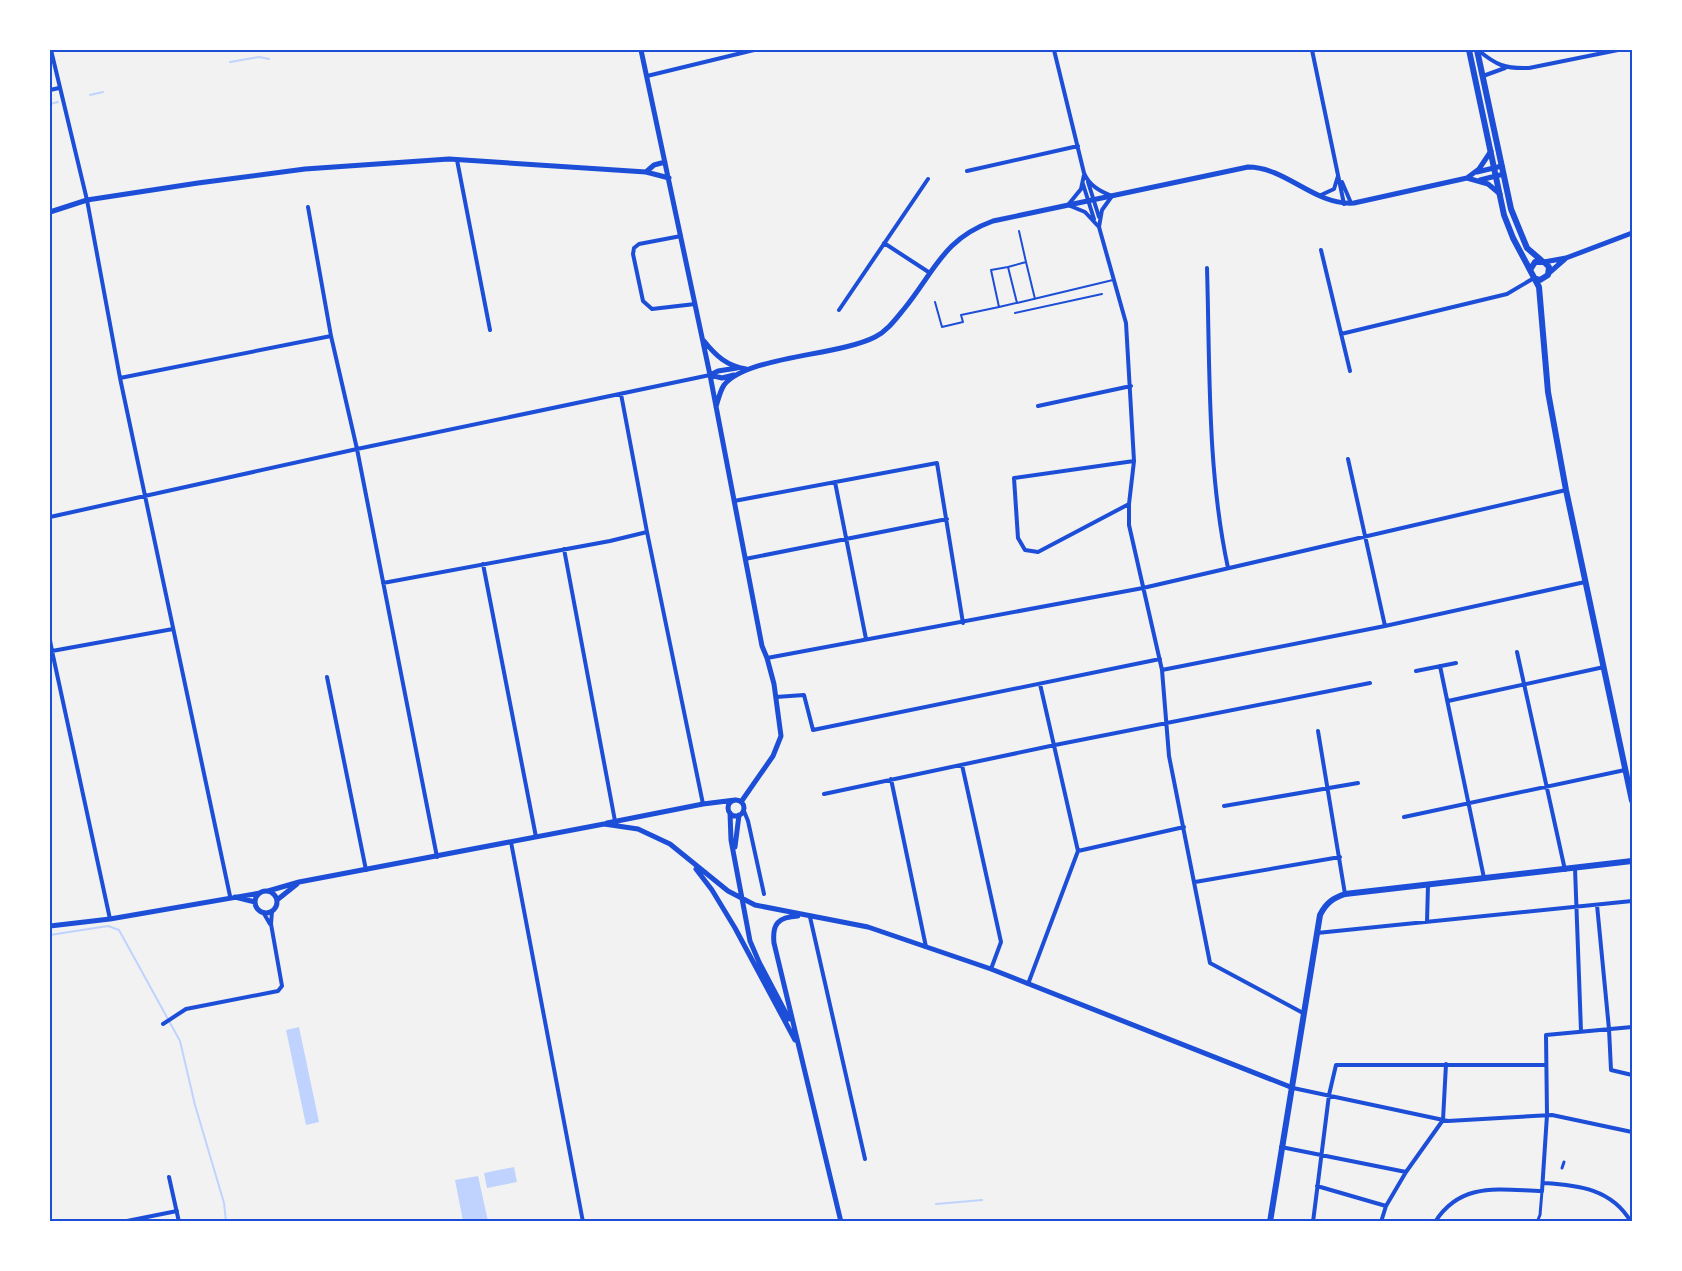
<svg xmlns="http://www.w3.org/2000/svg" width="1682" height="1271" font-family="'Space Grotesk',sans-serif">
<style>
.water{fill:#bfd3fe}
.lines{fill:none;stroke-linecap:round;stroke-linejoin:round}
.stream{stroke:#bfd3fe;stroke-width:2}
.service{stroke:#1d4ed8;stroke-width:2}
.pedestrian{stroke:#1d4ed8;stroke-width:3}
.minor{stroke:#1d4ed8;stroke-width:4}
.tertiary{stroke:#1d4ed8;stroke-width:5}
.secondary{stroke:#1d4ed8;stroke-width:6}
.neatline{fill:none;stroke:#1d4ed8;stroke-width:2}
</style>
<rect width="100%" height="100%" fill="#f2f2f2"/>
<path class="water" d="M299 1027 319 1122 306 1125 286 1030Z
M514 1167 517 1182 487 1188 484 1173Z
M478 1176 488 1221H463L455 1180Z"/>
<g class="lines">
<path class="stream" d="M230 62 259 57 269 59
M90 95 103 92
M50 104 58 102
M50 935 108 926 119 930 180 1041 195 1105 224 1203 226 1222
M936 1204 982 1200"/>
<path class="service" d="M1019 231 1026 262
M1008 267 991 270 999 307 1016 303
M1035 299 1026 262 1008 267 1017 303 1113 280
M935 302 942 327 963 322 961 315 999 307
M1015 313 1102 294"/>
<path class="pedestrian" d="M1562 1168 1564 1162
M1537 1222 1540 1215 1542 1191"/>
<path class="minor" d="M51 50 87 200 120 378 230 896
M1054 50 1084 173C1089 185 1099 191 1112 196L1102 210 1099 227 1126 323 1134 461 1129 504V525L1162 670 1169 756 1210 963 1303 1013
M1312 50 1344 204
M1478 50C1496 65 1505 69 1529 68L1618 50
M647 76 754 50
M1483 76 1505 68
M50 90 59 88
M457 160 490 330
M967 171 1078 146
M1084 175 1081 189 1068 205 1085 212 1098 226
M1088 182 1099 217
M1342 182 1351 203
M1083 184 1094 219
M1321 195 1334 189 1338 176
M308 207 331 336 357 449 437 857
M681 236 639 244 634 248 633 254 643 301 652 309 695 304
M884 243 930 273
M1321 250 1350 371
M1207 268C1210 368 1207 470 1228 568
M839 310 928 179
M1341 334 1507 294 1534 278
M120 378 331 336
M621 394 647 532 703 804
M1038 406 1131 386
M1348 459 1385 626
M835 482 866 639
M734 501 937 463 963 623
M1129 504 1038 552 1025 550 1018 538 1014 478 1134 461
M50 517 357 449 710 375
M564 549 615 821
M745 559 947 519
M483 564 536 837
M383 583 610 541 647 532
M50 640 52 651
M1517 652 1565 870
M767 658 1143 588 1566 490
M1440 666 1484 878
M1162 670 1385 626 1585 582
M1416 671 1456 663
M327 677 366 870
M776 697 804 695 813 730 1160 659
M1448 701 1604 667
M1318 731 1345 894
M962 765 1001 942 991 969
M891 779 926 947
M824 794 1055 745 1370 683
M1224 806 1358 783
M744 811 748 821 764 894
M1404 817 1625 770
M511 842 583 1222
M1078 851 1184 827
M1575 868 1581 1031
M1195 882 1340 857
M1597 905 1609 1029 1611 1070 1632 1075
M263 912 270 924
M810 917 865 1159
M110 919 52 651 173 629
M1427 922 1428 885
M1317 933 1632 901
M1028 984 1078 851 1040 684
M163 1024 186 1009 278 991 282 986 271 924 272 911
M1293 1088 1448 1121 1552 1115 1632 1132
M1281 1147 1406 1172
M169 1177 179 1222
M1544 1183C1578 1185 1612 1189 1631 1222
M1317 1186 1386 1206
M122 1222 177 1211
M1313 1222 1329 1095 1336 1065H1546
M1381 1222 1386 1206 1406 1172 1443 1120 1446 1064
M1435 1222C1461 1181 1500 1190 1542 1191L1547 1115 1546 1035 1632 1027"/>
<path class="tertiary" d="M641 50 710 375 762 646 767 658 774 684 781 736 773 756 741 802
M646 172 654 165 665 162
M1477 172 1502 166
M1467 178 1488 184 1500 194
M1480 180 1500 175
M50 212 87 200 198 183 305 169 449 159 646 172 669 178
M1544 262 1566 258 1632 233
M1549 273 1565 259
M704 341C716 356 727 366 746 369
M710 375 718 371 737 368
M710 375 722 378 734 375
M716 407C718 400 720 391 724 385 747 356 838 356 875 337 887 331 895 320 904 309 935 271 943 239 993 221L1248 167C1286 167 1315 206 1354 203L1467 178 1479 169 1491 151
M728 808a8 8 0 1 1 16 0a8 8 0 1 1-16 0Z
M730 813 731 840 750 941 759 962 789 1019
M607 823 703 804 735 800
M735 847 739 815
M696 869 712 890 735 928 795 1040
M268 891 299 882 604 824 638 829 670 844 728 891 755 905 868 927 991 969 1293 1088
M255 902a11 11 0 1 1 22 0a11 11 0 1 1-22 0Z
M235 897 255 902
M277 900 297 884
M798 916C778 917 772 924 774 943L841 1222
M50 926 110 919 260 893"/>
<path class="secondary" d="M1469 50 1504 215 1513 238 1530 270
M1477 50 1511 209 1527 248 1541 260
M1534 278 1540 280 1548 275 1549 267 1544 262H1535L1530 270 1539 287 1548 392 1566 490 1632 801
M1270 1222 1320 915C1326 903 1333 898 1345 894L1632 861"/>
</g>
<rect width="1682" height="1271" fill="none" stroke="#ffffff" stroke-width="102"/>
<rect x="51" y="51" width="1580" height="1169" class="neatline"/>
</svg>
